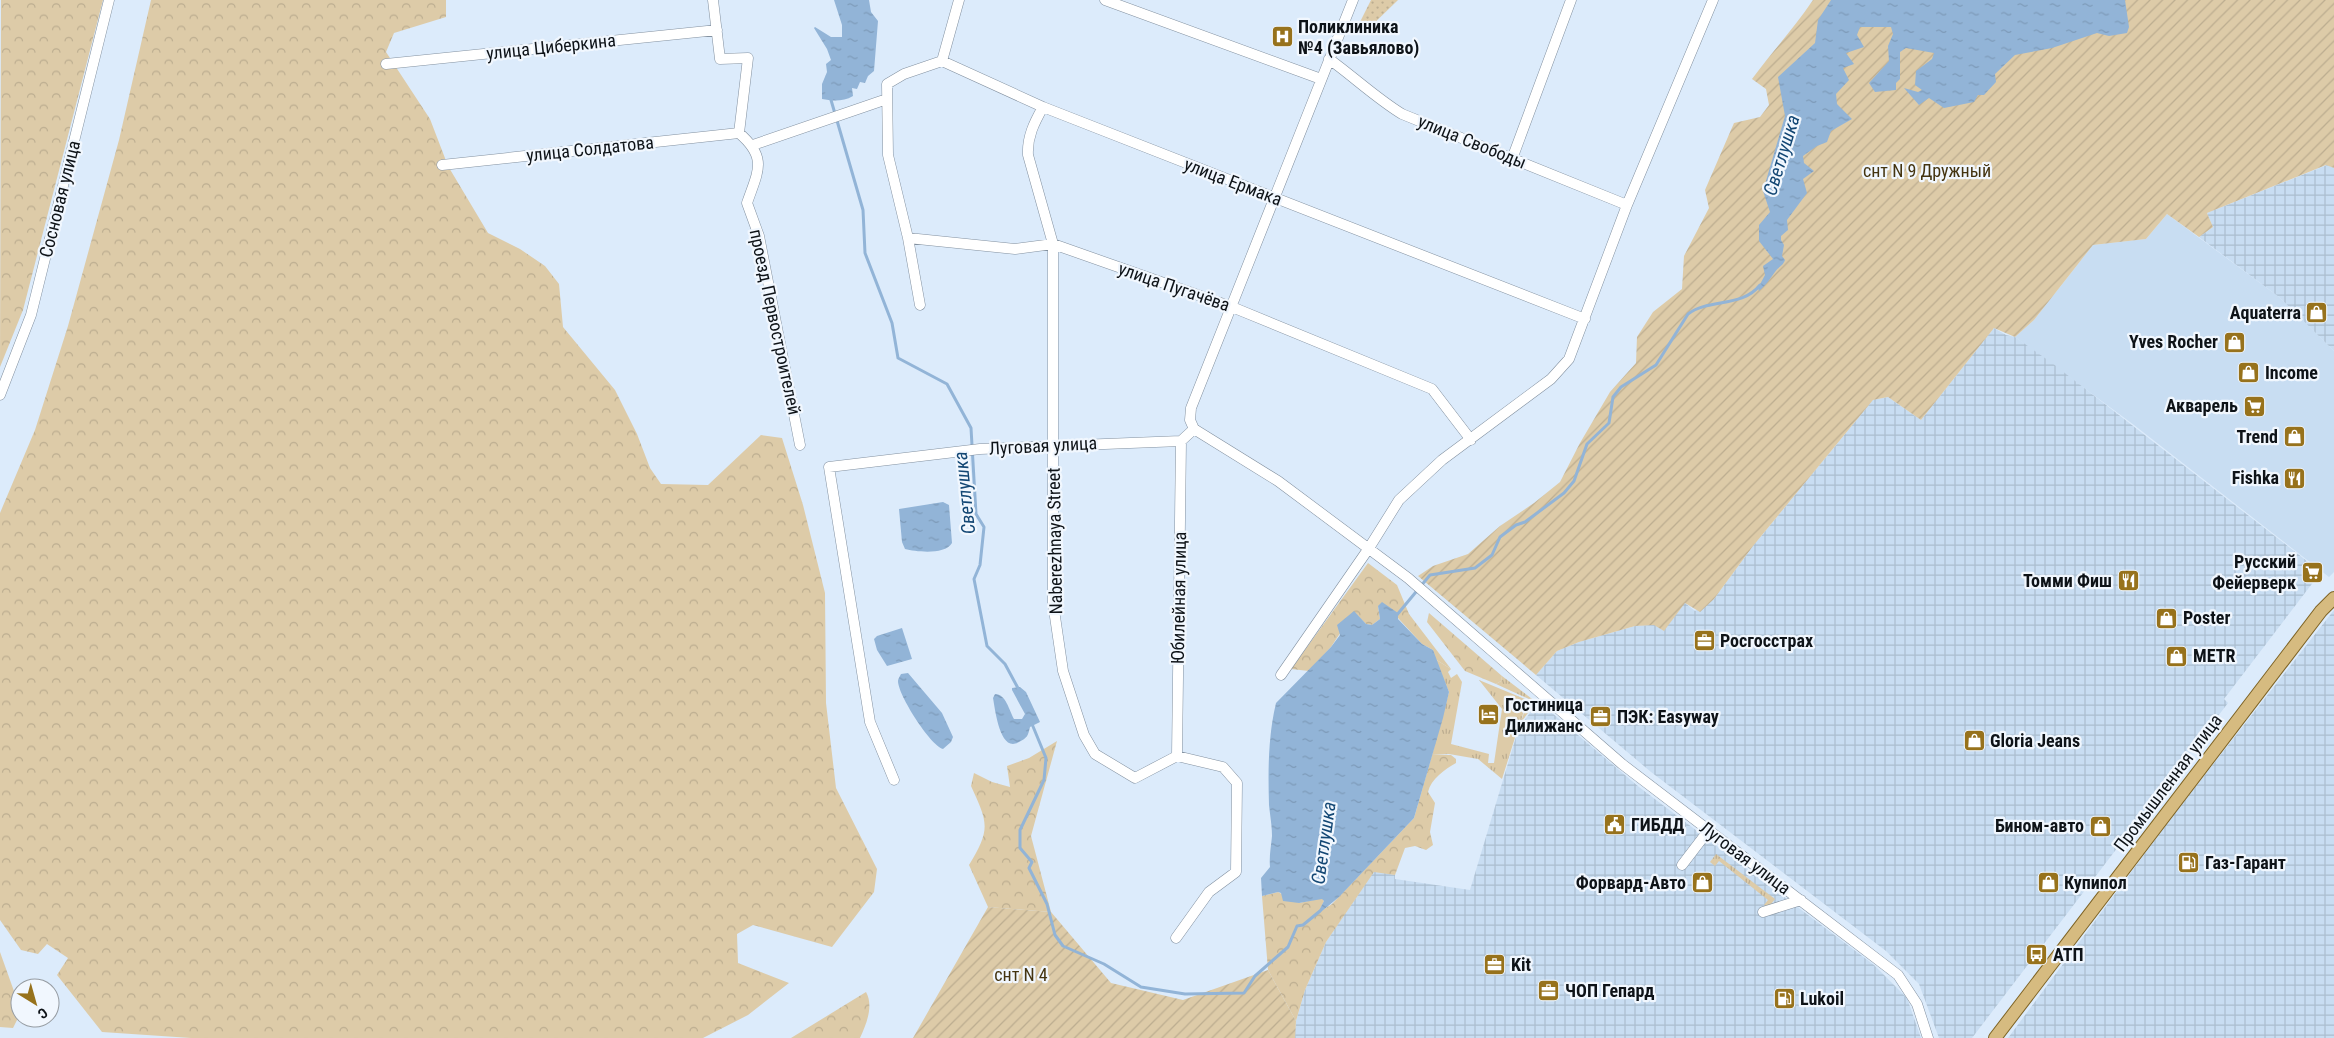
<svg xmlns="http://www.w3.org/2000/svg" width="2334" height="1038" font-family="'Roboto Condensed',sans-serif">
<style>
.built{fill:#c8ddf2}
.industrial{fill:url(#industrial-grid)}
.grass{fill:url(#grass-tufts)}
.forest{fill:url(#forest-crowns)}
.park{fill:url(#park-dots)}
.garden{fill:url(#garden-furrows)}
.water{fill:url(#water-ripples)}
.lines{fill:none;stroke-linecap:round;stroke-linejoin:round}
.stream{stroke:#92b4d7;stroke-width:3}
.minor-casing{stroke:#8391a0;stroke-width:11}
.major-casing{stroke:#7e6324;stroke-width:14}
.minor{stroke:#fff;stroke-width:10}
.major{stroke:#d6bb80;stroke-width:12}
.labels{text-anchor:middle;stroke-width:4.5;stroke-linejoin:round;paint-order:stroke}
.poi-label{font-size:18px;font-weight:bold;fill:#0e1318;stroke:#f1f7fe;text-anchor:start}
.street-label{font-size:18px;fill:#0e1318;stroke:#f1f7fe}
.park-label{font-size:18px;fill:#443410;stroke:#f1f7fe}
.water-label{font-size:19px;font-style:italic;fill:#134774;stroke:#f1f7fe}
</style>
<defs>
<pattern id="industrial-grid" width="8" height="8" patternUnits="userSpaceOnUse" patternTransform="scale(1.25)"><rect width="8" height="8" fill="#c8ddf2"/><path d="M0 4h8M4 0v8" fill="none" stroke="#abbdcf"/></pattern>
<pattern id="grass-tufts" width="24" height="20" patternUnits="userSpaceOnUse" patternTransform="scale(1.25)"><rect width="24" height="20" fill="#ddcba8"/><path d="M3 7l-1-3M5 7V3M7 7l1-3M15 17l-1-3M17 17v-4M19 17l1-3" fill="none" stroke="#bcad90"/></pattern>
<pattern id="forest-crowns" width="20" height="18" patternUnits="userSpaceOnUse" patternTransform="scale(1.25)"><rect width="20" height="18" fill="#ddcba8"/><path d="M2 6a3 3 0 1 1 6 0M12 15a3 3 0 1 1 6 0" fill="none" stroke="#bcad90"/></pattern>
<pattern id="park-dots" width="8" height="8" patternUnits="userSpaceOnUse" patternTransform="scale(1.25)"><rect width="8" height="8" fill="#ddcba8"/><path d="M2 2h.1M6 6h.1" fill="none" stroke="#bcad90" stroke-width="1.8" stroke-linecap="round"/></pattern>
<pattern id="garden-furrows" width="10" height="10" patternUnits="userSpaceOnUse" patternTransform="scale(1.25)"><rect width="10" height="10" fill="#ddcba8"/><path d="M-1 1l2-2M0 10L10 0M9 11l2-2" fill="none" stroke="#bcad90"/></pattern>
<pattern id="water-ripples" width="26" height="14" patternUnits="userSpaceOnUse" patternTransform="scale(1.25)"><rect width="26" height="14" fill="#92b4d7"/><path d="M2 4q2-2 4 0t4 0M15 11q2-2 4 0t4 0" fill="none" stroke="#7d9ab8"/></pattern>
</defs>
<rect width="100%" height="100%" fill="#dcebfb"/>
<path class="built" d="M2167 214 2279 297 2334 351V572L2329 577 2134 425 2015 337 2034 320 2093 245 2146 239Z"/>
<path class="industrial" d="M2327 165 2334 168V351L2279 297 2199 237 2213 227 2207 213Z
M1994 328 2006 335 2015 337 2052 363 2321 572 2224 699 2228 703 1972 1038H1939L1919 984 1886 951 1651 772 1536 675 1557 651 1579 642 1635 626 1654 625 1685 603 1695 611 1714 599 1753 546 1873 400 1888 397 1921 420Z
M2334 610V1038H2008L2175 813Z
M1538 701 1639 787 1874 965 1907 998 1921 1038H1295L1296 1021 1305 990 1326 942 1374 871 1395 875V879L1470 890 1518 730Z"/>
<path class="grass" d="M1435 659 1451 669 1448 672 1451 678 1457 674 1462 682 1451 744 1489 754 1488 763H1494L1502 709 1479 680 1527 700 1520 724 1529 699 1496 684 1501 681 1502 676 1536 702 1519 725 1502 779 1478 759 1449 754 1432 755 1449 692Z
M1716 854 1775 899 1768 908 1764 905 1768 900 1719 861 1715 866 1710 862Z"/>
<path class="forest" d="M1 0H103L23 310 0 367Z
M151 0H446V17L394 33 386 52 430 119 448 166 488 233 520 249 545 266 559 284 563 327 615 390 637 434 650 468 661 484 708 485 761 435 782 438 803 505 825 593 826 703 836 788 877 869 874 892 832 947 753 925 737 934 738 963 789 983 748 1015 703 1038H191L102 1032 57 975 68 958 47 944 38 954 21 950 0 920V513L35 430 68 326 119 140Z
M1368 563 1397 585 1409 614 1451 669 1435 659 1433 650 1422 644 1398 618V613L1378 606 1380 619 1372 625 1366 624 1354 612 1331 647 1309 671 1291 669Z
M1429 613 1502 676 1501 681 1496 684 1465 671 1427 622Z
M1057 741 1031 836 1051 912 988 907 969 865C991 829 988 823 971 786L974 773 992 782 1010 787 1007 766 1029 758Z
M1432 755H1451L1456 759V763C1445 769 1431 779 1428 792L1435 803 1430 832 1433 845 1426 850 1415 846 1405 848 1395 875 1374 872 1326 942 1305 990 1296 1021 1268 970 1262 896 1278 892 1299 903 1322 898 1324 901 1318 913 1332 904 1414 818Z
M0 952 20 1008V1014L13 1028 0 1027Z
M866 992C874 1006 866 1025 860 1038H791Z"/>
<path class="park" d="M1371 0H1398L1365 32 1357 28Z"/>
<path class="garden" d="M1813 0H2334V168L2326 165 2207 213 2213 227 2199 237 2167 214 2146 239 2093 245 2034 320 2015 337 1994 328 1921 420 1888 397 1873 400 1753 546 1714 599 1700 612 1685 603 1664 631 1654 625 1635 626 1579 642 1557 651 1536 675 1418 576 1433 566 1468 554 1500 526 1534 503 1560 482 1580 443 1610 392 1636 363 1637 337 1653 312 1682 289 1684 256 1709 208 1705 190 1734 123 1760 117 1769 105 1766 89 1752 79C1772 52 1794 28 1813 0Z
M988 907 1051 912 1111 983 1183 1000 1268 970 1296 1021 1295 1038H913Z"/>
<path class="water" d="M834 0H869L871 12 878 21 874 71 868 76 865 83 860 82 857 89 852 88 853 96C843 102 832 101 822 99V84L827 72 826 64 831 60 827 49 814 28 815 27 831 37H842V25Z
M1831 0H2125L2129 27 2127 33 2109 36 2097 33 2052 48 2015 55 1995 74 1996 82 1984 95H1978L1974 102 1944 108 1929 98 1919 105 1904 88 1918 92 1922 90 1915 85 1916 71 1932 59 1934 53 1906 48 1900 52V79L1896 83V90L1875 92 1869 83 1889 61 1888 46 1893 34 1891 27H1860L1857 35 1864 47 1846 53 1854 64 1843 68 1849 80 1836 94 1837 104 1852 119 1831 131 1827 142 1817 146 1803 156 1804 163 1814 171 1803 179 1807 193 1787 220 1788 230 1781 236V240L1784 245 1782 256 1785 260C1783 266 1778 267 1775 272 1770 279 1766 285 1759 291L1758 288 1765 275 1763 266 1773 259 1759 241V225L1770 212 1763 191 1785 116 1778 77 1815 43 1818 20Z
M943 502 949 505 952 543C945 555 917 552 905 549L902 542 899 509Z
M1382 602 1398 613V619L1422 644 1433 650 1449 692 1443 718 1414 818 1339 897 1316 916 1324 901 1322 899 1299 903 1283 901 1281 893 1278 892 1262 896 1261 878 1270 867C1269 856 1271 847 1272 836 1272 826 1270 815 1269 805 1268 770 1268 737 1276 703L1331 647 1340 635 1337 625 1354 611 1366 624 1372 625 1380 619 1378 606Z
M902 628 912 659 887 666 877 650 874 639 877 636Z
M908 673 942 713 953 737 951 742 943 749C930 745 898 695 898 681 898 679 900 676 901 674Z
M1020 687 1026 692 1040 722 1030 727C1028 736 1027 738 1019 742 1000 754 995 709 993 698L995 694C1006 694 1009 710 1014 719H1022L1025 714 1012 690V688Z"/>
<g class="lines">
<path class="stream" d="M832 98 831 100 863 210 865 253 892 323 898 358 947 384 971 428 976 514 984 527 980 565 974 579 987 646 1005 664 1019 690
M1396 616 1430 575 1475 568 1492 555 1500 537 1516 525 1525 522 1564 493 1574 481 1587 444 1609 423 1613 397 1621 387 1656 365 1688 314C1709 298 1742 308 1760 285
M1032 724 1046 758 1044 780 1020 830V848L1032 862 1029 868 1047 904 1055 935 1063 946 1104 964 1141 987 1185 994 1244 993 1255 976 1288 947 1297 926 1303 925 1320 911"/>
<defs>
<path id="minor" d="M713 0 720 59 748 58 739 133C768 158 758 171 747 203L759 236 800 445
M959 0 942 61 1043 107 1585 319
M1105 0 1321 79
M1329 59C1354 77 1376 98 1402 114L1627 205
M386 64 717 30
M1043 107C1034 123 1027 137 1028 155L1053 244V603L1063 671 1084 735 1095 754 1135 778 1177 756 1223 767 1237 783 1236 872 1209 892 1176 938
M753 145 887 99
M1512 159 1571 0
M442 165 739 133
M908 238 888 155 887 84 904 74 942 61
M920 305 908 238 1015 249 1053 244 1232 307 1432 389 1471 440
M0 395 31 315 109 0
M1194 429 1278 481 1408 578 1622 764 1898 975 1917 1004 1928 1038
M1194 429 1190 420 1191 408 1353 0
M1281 675 1369 548 1399 500 1442 460 1551 379 1569 359 1627 205 1713 0
M1177 756 1181 441
M894 780 870 722 829 467 980 449 1181 441 1194 429
M1682 865 1708 831
M1763 912 1801 900"/>
<path id="major" d="M1995 1038 2321 611 2334 598"/>
</defs>
<use href="#minor" class="minor-casing"/>
<use href="#major" class="major-casing"/>
<use href="#minor" class="minor"/>
<use href="#major" class="major"/>
</g>
<defs>
<symbol id="hospital-square" viewBox="-11 -11 22 22"><rect x="-9" y="-9" width="18" height="18" rx="4" fill="#97721c" stroke="#f1f7fe"/><path d="M-5-5h3v3.5h4V-5h3V5h-3V1.5h-4V5h-3Z" fill="#fff"/></symbol>
<symbol id="shop-square" viewBox="-11 -11 22 22"><rect x="-9" y="-9" width="18" height="18" rx="4" fill="#97721c" stroke="#f1f7fe"/><path d="M-5-2.5h2.3a2.7 3.5 0 0 1 5.4 0H5L5.5 6h-11ZM-1.5-2.5h3a1.5 2.3 0 0 0-3 0Z" fill="#fff"/></symbol>
<symbol id="supermarket-square" viewBox="-11 -11 22 22"><rect x="-9" y="-9" width="18" height="18" rx="4" fill="#97721c" stroke="#f1f7fe"/><path d="M-6-5.5h2.5l.6 2H6L4.5 2H-2.5L-4.4-4H-6ZM-1.5 3.2a1.3 1.3 0 1 0 .1 0ZM3 3.2a1.3 1.3 0 1 0 .1 0Z" fill="#fff"/></symbol>
<symbol id="restaurant-square" viewBox="-11 -11 22 22"><rect x="-9" y="-9" width="18" height="18" rx="4" fill="#97721c" stroke="#f1f7fe"/><path d="M-5-6h1v4h1v-4h1v4h1v-4h1v5L-1.5 .5V6h-2V.5L-5-1ZM5-6V6H3V1.5H1.5Q1.5-4 5-6Z" fill="#fff"/></symbol>
<symbol id="office-square" viewBox="-11 -11 22 22"><rect x="-9" y="-9" width="18" height="18" rx="4" fill="#97721c" stroke="#f1f7fe"/><path d="M-6-3h4V-5.5h4V-3h4V5H-6ZM-1-4.5V-3h2v-1.5ZM-6 0V1H6V0Z" fill="#fff"/></symbol>
<symbol id="hotel-square" viewBox="-11 -11 22 22"><rect x="-9" y="-9" width="18" height="18" rx="4" fill="#97721c" stroke="#f1f7fe"/><path d="M-6-4.5h1.5V1H6V5H4.5V3h-9V5H-6ZM-4 0a1.8 1.8 0 1 1 3.6 0ZM.5 0V-2.5h3Q6-2.5 6 0Z" fill="#fff"/></symbol>
<symbol id="civic-square" viewBox="-11 -11 22 22"><rect x="-9" y="-9" width="18" height="18" rx="4" fill="#97721c" stroke="#f1f7fe"/><path d="M-.6-6.5H3V-4.5H.6V-3L4-1V1h2V6H-6V1h2V-1L-.6-3ZM-1.2 2.5V6h2.4V2.5Z" fill="#fff"/></symbol>
<symbol id="fuel-square" viewBox="-11 -11 22 22"><rect x="-9" y="-9" width="18" height="18" rx="4" fill="#97721c" stroke="#f1f7fe"/><path d="M-5.5-6h7V0h2V4h1.3V-2.5L3-4.5l.8-.8L6-3V5H2.5V1h-1V6h-7ZM-4.2-4.7v3.2H.2V-4.7Z" fill="#fff"/></symbol>
<symbol id="bus-square" viewBox="-11 -11 22 22"><rect x="-9" y="-9" width="18" height="18" rx="4" fill="#97721c" stroke="#f1f7fe"/><path d="M-5-6H5V4H4V6H2V4H-2V6H-4V4H-5ZM-3.5-4V0h7V-4ZM-3.5 1.2v1.5H-2V1.2ZM2 1.2v1.5H3.5V1.2Z" fill="#fff"/></symbol>
</defs>
<g fill-rule="evenodd">
<use href="#hospital-square" x="1270" y="24" width="25" height="25"/>
<use href="#shop-square" x="2304" y="300" width="25" height="25"/>
<use href="#shop-square" x="2222" y="330" width="25" height="25"/>
<use href="#shop-square" x="2236" y="360" width="25" height="25"/>
<use href="#supermarket-square" x="2242" y="394" width="25" height="25"/>
<use href="#shop-square" x="2282" y="424" width="25" height="25"/>
<use href="#restaurant-square" x="2282" y="466" width="25" height="25"/>
<use href="#supermarket-square" x="2300" y="560" width="25" height="25"/>
<use href="#restaurant-square" x="2116" y="568" width="25" height="25"/>
<use href="#shop-square" x="2154" y="606" width="25" height="25"/>
<use href="#office-square" x="1692" y="628" width="25" height="25"/>
<use href="#shop-square" x="2164" y="644" width="25" height="25"/>
<use href="#hotel-square" x="1476" y="702" width="25" height="25"/>
<use href="#office-square" x="1588" y="704" width="25" height="25"/>
<use href="#shop-square" x="1962" y="728" width="25" height="25"/>
<use href="#civic-square" x="1602" y="812" width="25" height="25"/>
<use href="#shop-square" x="2088" y="814" width="25" height="25"/>
<use href="#fuel-square" x="2176" y="850" width="25" height="25"/>
<use href="#shop-square" x="1690" y="870" width="25" height="25"/>
<use href="#shop-square" x="2036" y="870" width="25" height="25"/>
<use href="#bus-square" x="2024" y="942" width="25" height="25"/>
<use href="#office-square" x="1482" y="952" width="25" height="25"/>
<use href="#office-square" x="1536" y="978" width="25" height="25"/>
<use href="#fuel-square" x="1772" y="986" width="25" height="25"/>
</g>
<g class="labels">
<g class="poi-label">
<text x="1298" y="33">Поликлиника<tspan x="1298" dy="21">№4 (Завьялово)</tspan></text>
<text x="2301" y="319" text-anchor="end">Aquaterra</text>
<text x="2218" y="348" text-anchor="end">Yves Rocher</text>
<text x="2265" y="379">Income</text>
<text x="2238" y="412" text-anchor="end">Акварель</text>
<text x="2278" y="443" text-anchor="end">Trend</text>
<text x="2279" y="484" text-anchor="end">Fishka</text>
<text x="2296" y="568" text-anchor="end">Русский<tspan x="2296" dy="21">Фейерверк</tspan></text>
<text x="2112" y="587" text-anchor="end">Томми Фиш</text>
<text x="2183" y="624">Poster</text>
<text x="1720" y="647">Росгосстрах</text>
<text x="2193" y="662">METR</text>
<text x="1505" y="711">Гостиница<tspan x="1505" dy="21">Дилижанс</tspan></text>
<text x="1617" y="723">ПЭК: Easyway</text>
<text x="1990" y="747">Gloria Jeans</text>
<text x="1631" y="831">ГИБДД</text>
<text x="2084" y="832" text-anchor="end">Бином-авто</text>
<text x="2205" y="869">Газ-Гарант</text>
<text x="1686" y="889" text-anchor="end">Форвард-Авто</text>
<text x="2064" y="889">Купипол</text>
<text x="2053" y="961">АТП</text>
<text x="1511" y="971">Kit</text>
<text x="1565" y="997">ЧОП Гепард</text>
<text x="1800" y="1005">Lukoil</text>
</g>
<g class="street-label">
<text transform="translate(551 47) rotate(-6)" y="6">улица Циберкина</text>
<text transform="translate(1472 142) rotate(22)" y="6">улица Свободы</text>
<text transform="translate(590 149) rotate(-6)" y="6">улица Солдатова</text>
<text transform="translate(1233 182) rotate(21)" y="6">улица Ермака</text>
<text transform="translate(60 199) rotate(-76)" y="6">Сосновая улица</text>
<text transform="translate(1174 287) rotate(19)" y="6">улица Пугачёва</text>
<text transform="translate(775 322) rotate(78)" y="6">проезд Первостроителей</text>
<text transform="translate(1043 446) rotate(-3)" y="6">Луговая улица</text>
<text transform="translate(1055 541) rotate(-91)" y="6">Naberezhnaya Street</text>
<text transform="translate(1179 598) rotate(-89)" y="6">Юбилейная улица</text>
<text transform="translate(2168 783) rotate(-53)" y="6">Промышленная улица</text>
<text transform="translate(1745 858) rotate(37)" y="6">Луговая улица</text>
</g>
<g class="park-label">
<text x="1927" y="177">снт N 9 Дружный</text>
<text x="1021" y="981">снт N 4</text>
</g>
<g class="water-label">
<text transform="translate(1781 155) rotate(-73)" y="7">Светлушка</text>
<text transform="translate(964 493) rotate(-96)" y="7">Светлушка</text>
<text transform="translate(1323 843) rotate(-82)" y="7">Светлушка</text>
</g>
</g>
<g transform="translate(35 1003) rotate(143)"><circle r="24" fill="#f1f7fe" stroke="#969ca2"/>
<path d="M0-4L9 19L0 12L-9 19Z" fill="#97721c"/>
<text y="-8" font-size="14" font-weight="bold" text-anchor="middle" fill="#0e1318">С</text>
</g>
</svg>
